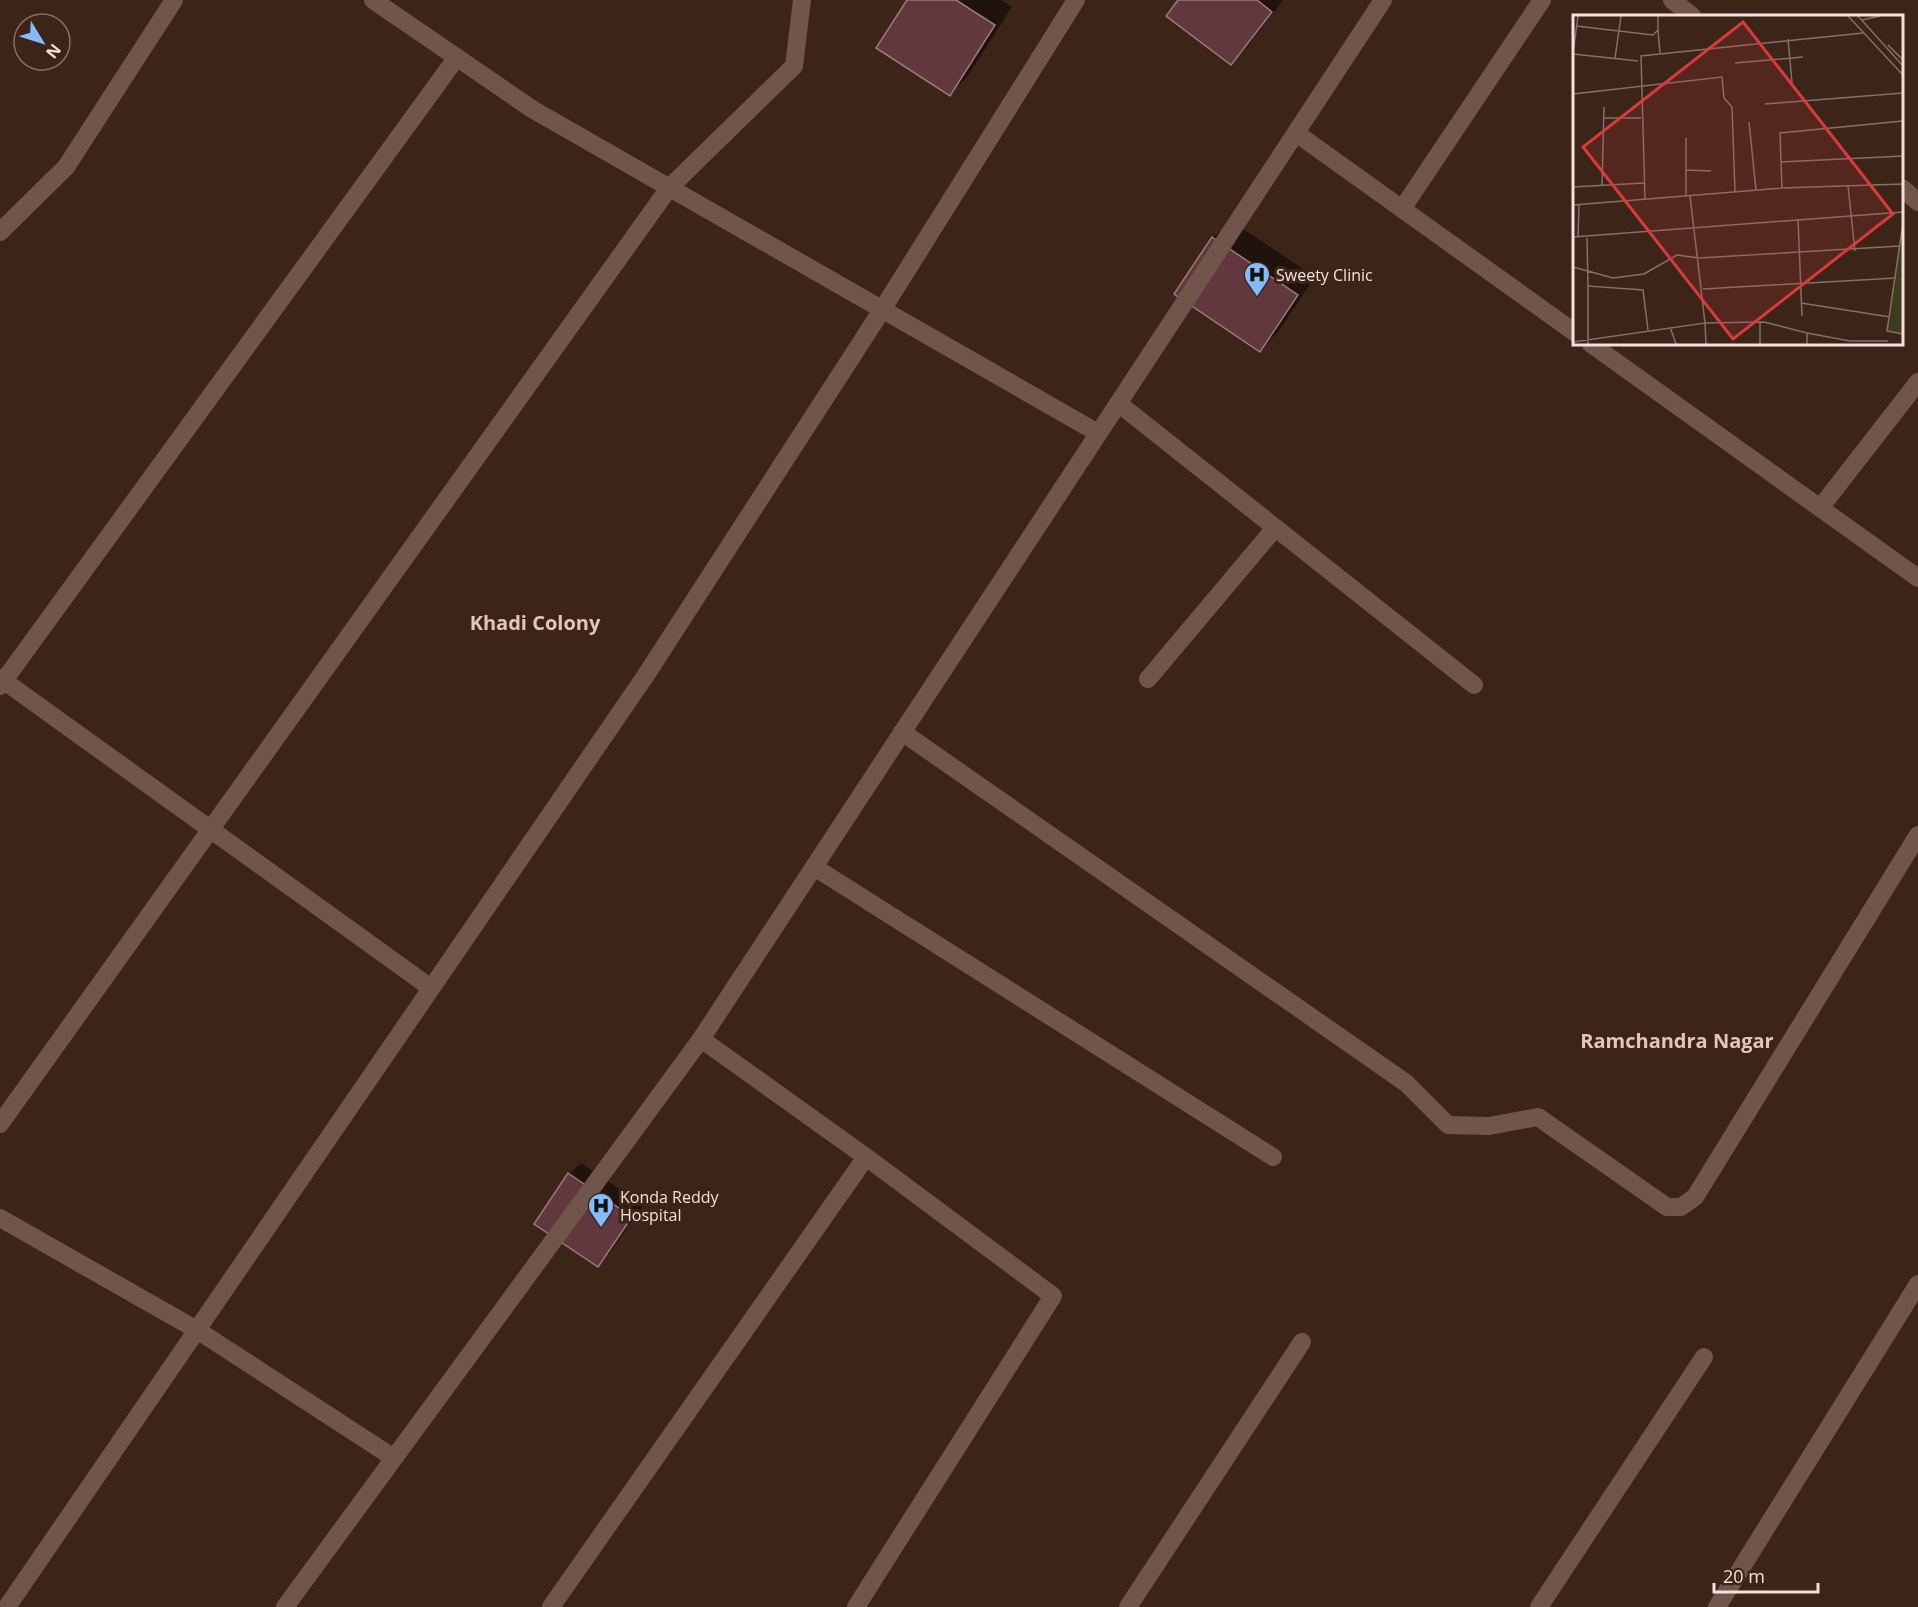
<svg xmlns="http://www.w3.org/2000/svg" width="1918" height="1607" font-family="'Open Sans',sans-serif">
<style>
.shadow{fill:#0007}
.building{fill:#61383d;stroke:#9c7a7d;stroke-width:1.5}
.lines{fill:none;stroke-linecap:round;stroke-linejoin:round}
.minor{stroke:#71554a;stroke-width:18}
.labels{text-anchor:middle;stroke-width:6;stroke-linejoin:round;paint-order:stroke}
.poi-label{font-size:16px;fill:#f2e1db;stroke:#3c2419;text-anchor:start}
.quarter-label{font-size:20px;font-weight:bold;fill:#e6c5b8;stroke:#3c2419}
.inset-road{fill:none;stroke:#857067;stroke-width:1.5}
.view{fill:#d93a3a;fill-opacity:0.15;stroke:#d93a3a;stroke-width:3}
.inset-edge{fill:none;stroke:#f2e1db;stroke-width:3}
</style>
<rect width="100%" height="100%" fill="#3c2419"/>
<path class="shadow" d="M909 0H1001L1012 7 967 77 950 94Z
M1180 0H1283L1248 46 1231 63Z
M1231 221 1315 277 1278 332 1260 350 1213 238Z
M581 1163 643 1205 609 1254 598 1265 569 1174Z"/>
<path class="building" d="M907 0H956L995 25 950 96 876 48Z
M1178 0H1257L1272 12 1231 65 1166 16Z
M1212 237 1298 295 1260 352 1174 294Z
M568 1173 632 1217 598 1267 534 1224Z"/>
<g class="lines">
<path class="minor" d="M373 0 532 109 1098 433
M1672 0 1692 16
M1296 133 1574 332
M1902 188 1918 202
M1402 209 1542 0
M0 232 66 167 174 0
M1591 344 1918 578
M1118 403 1474 685
M1820 508 1918 382
M0 678 431 988
M1148 679 1275 528
M0 686 457 57
M902 732 1406 1083 1448 1125 1489 1126 1538 1117 1667 1207H1681L1695 1197 1918 835
M814 867 1273 1157
M0 1124 669 188 794 66 802 0
M0 1218 197 1330 394 1458
M7 1607 646 675 882 310 1076 0
M285 1607 701 1039 1383 0
M551 1607 866 1157 701 1039
M856 1607 1053 1296 866 1157
M1128 1607 1302 1342
M1539 1607 1704 1357
M1717 1607 1918 1284"/>
</g>
<defs>
<symbol id="hospital-pin" viewBox="-11 -11 22 30"><path d="M0 17L-7.5 6A9.5 9.5 0 1 1 7.5 6Z" fill="#86bbfb" stroke="#3c2419"/><path d="M-5-5h3v3.5h4V-5h3V5h-3V1.5h-4V5h-3Z" fill="#111"/></symbol>
</defs>
<g fill-rule="evenodd">
<use href="#hospital-pin" x="1242" y="260" width="30" height="40"/>
<use href="#hospital-pin" x="586" y="1191" width="30" height="40"/>
</g>
<g class="labels">
<g class="poi-label">
<text x="1276" y="281">Sweety Clinic</text>
<text x="620" y="1203">Konda Reddy<tspan x="620" dy="18">Hospital</tspan></text>
</g>
<g class="quarter-label">
<text x="535" y="630">Khadi Colony</text>
<text x="1677" y="1048">Ramchandra Nagar</text>
</g>
</g>
<g transform="translate(1573 15)">
<rect width="330" height="330" fill="#3c2419"/>
<path d="M330 208V319L314 316Z" fill="#3e3b1f"/>
<path class="inset-road" d="M275 1 330 60M285 1 330 51M289 5 307 1M3 11 80 20 85 15V1M85 15 87 38M215 24 219 68M315 30 330 45M0 38 5 1M0 39 65 46M42 43 48 1M162 48 230 42M0 79 149 62 151 83 159 92 162 177M192 89 330 78M30 103H68M176 107 183 175M208 147 207 118 330 106M113 155 138 156M29 171 31 92M275 171 282 236M0 172 71 168M209 173 208 147 330 141M113 181V123M117 181 132 308 191 307 234 318V329M72 184 68 41 290 18M0 190 209 173 330 169M225 204 229 301M330 208 314 316 330 319M0 222 330 197M5 222 6 190M14 223 15 271M0 252 40 263 71 259 104 240 126 243 327 231M130 274 323 263M228 288 317 302M187 307V329M97 312 103 329M234 318 277 326H315M0 327 132 308 133 329M15 329V271L70 275 75 315"/>
<path class="view" d="M170 7 320 199 160 324 10 132Z"/>
<rect width="330" height="330" class="inset-edge"/>
</g>
<g transform="translate(42 42) rotate(128)"><circle r="28" fill="#3c2419" stroke="#857067" stroke-width="1.5"/>
<path d="M0-4.5L10 22L0 15L-10 22Z" fill="#86bbfb"/>
<text y="-9" font-size="16" font-weight="bold" text-anchor="middle" fill="#f2e1db">N</text>
</g>
<path d="M1714 1583v9h104v-9" fill="none" stroke="#f2e1db" stroke-width="3"/>
<text x="1723" y="1583" font-size="18" fill="#f2e1db" stroke="#3c2419" stroke-width="4.5" paint-order="stroke">20 m</text>
</svg>
